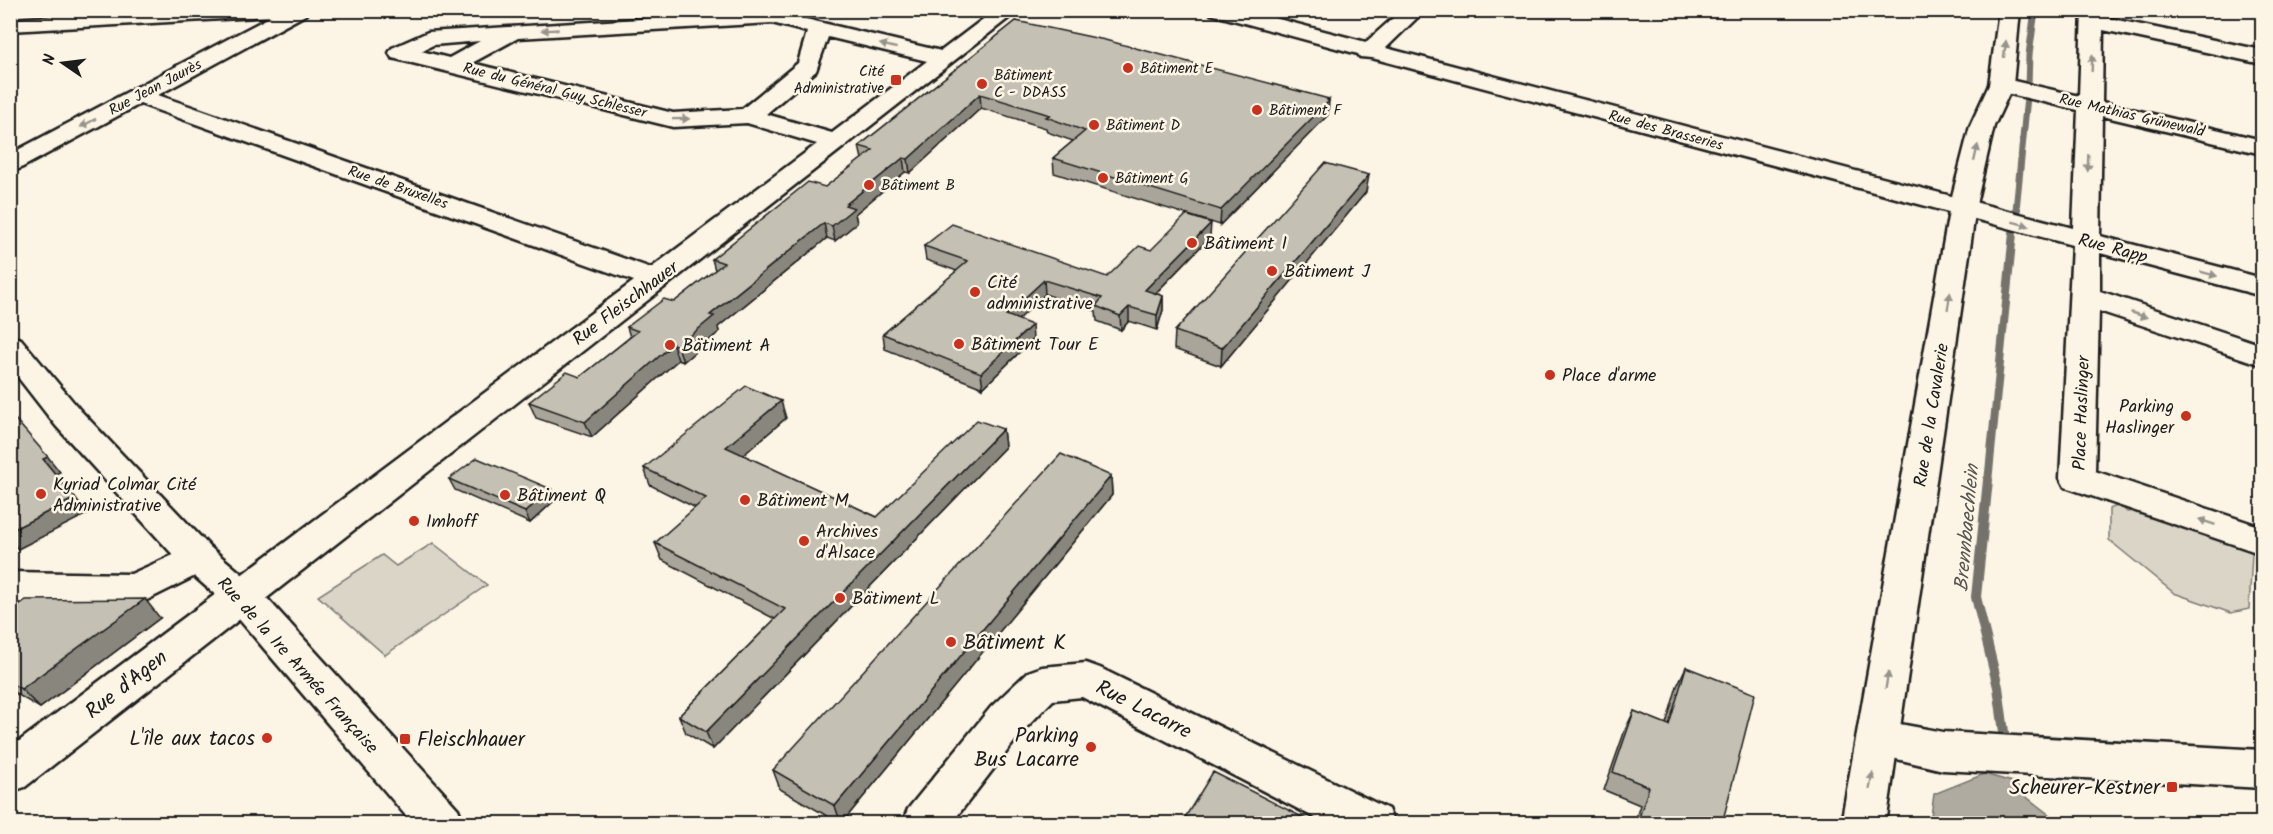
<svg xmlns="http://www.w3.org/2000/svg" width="2273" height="834" font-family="Kalam,sans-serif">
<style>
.green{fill:#dbd5c8;stroke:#7c7872;stroke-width:1.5}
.water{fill:#b0aba1;stroke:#75726c;stroke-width:1.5}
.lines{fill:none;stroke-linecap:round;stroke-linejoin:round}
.stream-far2{stroke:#75726c;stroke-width:7}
.stream-far1{stroke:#75726c;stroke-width:8}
.stream{stroke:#75726c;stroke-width:10}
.minor-casing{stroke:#1c1c1c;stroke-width:5}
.major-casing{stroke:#1c1c1c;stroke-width:5}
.minor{fill:#fcf5e5;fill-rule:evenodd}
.major{fill:#fcf5e5;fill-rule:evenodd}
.wall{fill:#a9a59a;stroke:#1c1c1c;stroke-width:1.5}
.shaded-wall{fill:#89867d;stroke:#1c1c1c;stroke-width:1.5}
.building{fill:#c4c0b3;stroke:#1c1c1c;stroke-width:1.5}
.oneway{fill:#97938b}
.poi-dot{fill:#c8321e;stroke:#fcf5e5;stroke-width:2}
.labels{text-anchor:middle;stroke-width:5;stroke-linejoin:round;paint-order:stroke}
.far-poi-label{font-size:15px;fill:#1c1c1c;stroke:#fcf5e5;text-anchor:start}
.far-street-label{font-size:15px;fill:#1c1c1c;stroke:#fcf5e5}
.poi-label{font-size:18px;fill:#1c1c1c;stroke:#fcf5e5;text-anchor:start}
.street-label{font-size:18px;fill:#1c1c1c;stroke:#fcf5e5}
.water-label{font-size:20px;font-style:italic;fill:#575551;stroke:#fcf5e5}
.near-poi-label{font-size:21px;fill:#1c1c1c;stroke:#fcf5e5;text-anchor:end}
.near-street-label{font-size:21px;fill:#1c1c1c;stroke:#fcf5e5}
</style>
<rect width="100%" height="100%" fill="#fcf5e5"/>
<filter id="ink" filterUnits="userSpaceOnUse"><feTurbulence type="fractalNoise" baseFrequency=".0167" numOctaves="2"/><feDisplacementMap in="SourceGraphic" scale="12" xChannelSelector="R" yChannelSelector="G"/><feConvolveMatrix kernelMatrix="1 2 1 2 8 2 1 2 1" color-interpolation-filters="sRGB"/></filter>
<g filter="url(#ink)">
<path class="green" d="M2120 505 2127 512 2134 511 2241 544 2252 553 2249 609 2231 613 2174 593 2109 540V509Z
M433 543 487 585 385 655 318 596 382 555 396 566Z"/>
<path class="water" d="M1984 774 2016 783 2020 792 2060 823H1930L1934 794Z"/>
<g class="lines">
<path class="stream-far2" d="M2028 86 2029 55 2035 10
M2016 210 2027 97"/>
<path class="stream-far1" d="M2016 214 2017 209
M1988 482 2013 233"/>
<path class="stream" d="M1988 480 1976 597 1998 687 2006 747"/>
<defs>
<path id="minor" d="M283 10H310L307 14 158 95 651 268 817 144 747 123 673 127 392 58 389 53 392 48 428 32 772 11 941 51 995 10H1019L25 787 10 792V748L634 281 140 104 19 169 10 172V154ZM772 23 807 32 798 63 742 109 673 113 472 63 518 38ZM828 37 927 61 832 133 766 114 816 71ZM480 41 449 58 421 51 433 45Z
M1208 10H1244L1366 42 1402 10H1425L1386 48 2073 228 2078 110 1993 90 1989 85 1993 80 2001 78 2079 96 2082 10H2103V17L2262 50V64L2103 30 2102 102 2262 140V154L2102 116 2100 236 2262 278V296L2100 253V291L2262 345V365L2099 311 2095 471 2262 527V554L2065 487 2060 478 2072 245 1372 58 1360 57 1358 54 1211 14Z
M198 544 211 548 217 558 211 568 149 599 136 604 10 602V572L131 574Z
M1086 663 1100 668 1388 809 1394 824H1327L1082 697 1053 700 1021 733 951 824H902L908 809 991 707 1028 672 1042 667Z
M1878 720 1943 732 2262 750V788L1943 770 1863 751 1857 738 1863 725Z"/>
<path id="major" d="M153 10H284L281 14 274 16 10 31V19Z
M1999 10H2020L2013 85 1994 126 1977 200 1886 824H1841L1951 200 1970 126 1989 85Z
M10 336 21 339 80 410 211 548 255 585 458 809 464 824H413L227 605 185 568 56 426 10 367Z"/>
</defs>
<use href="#minor" class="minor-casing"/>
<use href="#major" class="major-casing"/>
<use href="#minor" class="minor"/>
<use href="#major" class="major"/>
</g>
<path class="wall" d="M1016 21 1328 101V115L1220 225 1054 173 1053 158 1073 141 1047 132 1046 128 981 108 910 173 905 172 855 214 857 223 835 241 827 238 718 327 719 332 683 362 678 360 592 437 536 418 529 402 580 377 630 337 627 327 674 302 715 270 712 259 825 187 862 159 859 146Z
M1366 192 1221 366 1174 349 1175 331Z
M1210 237 1156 293 1163 296V310L1157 330 1129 321 1121 330 1097 321 1096 311 1045 294 1018 320 1033 339 983 388 885 349 883 334 957 271 926 260 924 246 1107 277 1151 250Z
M786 418 743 455 877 517 1003 429 1005 447 713 749 686 733 679 716 775 619 662 560 655 543 696 508 650 485 644 468Z
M1111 476 1112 495 841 824 780 789 773 770Z
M449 479 551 489 556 499 530 523 455 490Z
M10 611 160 618 40 708 10 690Z
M1686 667 1722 824H1634L1640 805 1604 790 1625 730 1634 711 1666 724 1677 686Z"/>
<path class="shaded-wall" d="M980 94 981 108 910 173 908 159Z
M1329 99 1328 102 1329 101 1328 115 1220 225 1221 210Z
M903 158 905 172 855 214 857 223 835 241 832 226 845 205Z
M1369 175 1366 192 1221 366 1222 348Z
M824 223 827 238 718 327 719 332 683 362 678 346 710 315Z
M1211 223 1210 237 1145 304V290Z
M1044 280 1045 294 1008 330 1006 315Z
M1163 296V310L1157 330V315Z
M1129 307V321L1121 330 1120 316Z
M1032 325 1033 339 983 388 981 373Z
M673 344 678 360 592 437 585 422Z
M781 401 786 418 732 465 726 447Z
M1003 429 1005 447 713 749 706 732Z
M48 457 60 472 55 474 43 459Z
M1111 476 1112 495 841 824 835 806Z
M551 489 556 499 530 523 525 512Z
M75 498 87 514 18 549 10 540V531Z
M145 599 160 618 40 708 21 689Z"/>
<path class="building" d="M1016 21 1105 40 1329 99 1327 100 1329 101 1221 210 1053 158 1085 131 1046 117 1050 115 980 94 908 159 903 158 845 205 854 208 832 226 824 223 710 315 714 316 678 346 673 344 585 422 529 402 567 372 580 377 638 331 627 327 664 299 674 302 724 263 712 259 808 182 825 187 873 150 859 146Z
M1325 163 1369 175 1222 348 1175 331Z
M1186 215 1211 223 1145 290 1163 296 1157 315 1129 307 1120 316 1096 306 1102 298 1044 280 1006 315 1032 325 981 373 883 334 968 261 924 246 952 224 1107 277 1139 246 1151 250Z
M746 386 781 401 726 447 877 517 977 420 1003 429 706 732 679 716 785 609 655 543 706 498 644 468Z
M15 419 48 457 43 459 75 498 10 531V421Z
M1061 454 1111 476 835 806 773 770Z
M477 458 551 489 525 512 449 479Z
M145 599 21 689 10 683V611L26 600Z
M1686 667 1755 694 1722 824H1637L1649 787 1613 772 1634 711 1669 725Z
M1213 772 1316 824H1181Z"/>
<defs><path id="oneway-solid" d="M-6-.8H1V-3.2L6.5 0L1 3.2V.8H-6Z" transform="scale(1.5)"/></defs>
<g class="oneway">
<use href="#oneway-solid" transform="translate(550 30) rotate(177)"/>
<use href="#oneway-solid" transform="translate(888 46) rotate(-166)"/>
<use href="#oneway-solid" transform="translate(2005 49) rotate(-83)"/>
<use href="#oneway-solid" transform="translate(2092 63) rotate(-88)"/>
<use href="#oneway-solid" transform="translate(681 119) rotate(-1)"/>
<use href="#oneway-solid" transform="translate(88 123) rotate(152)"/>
<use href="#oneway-solid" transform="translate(1976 153) rotate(-77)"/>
<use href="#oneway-solid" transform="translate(2088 163) rotate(92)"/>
<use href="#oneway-solid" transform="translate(2021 224) rotate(15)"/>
<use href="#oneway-solid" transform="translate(2209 274) rotate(15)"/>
<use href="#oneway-solid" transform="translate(1949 301) rotate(-81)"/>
<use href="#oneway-solid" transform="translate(2139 315) rotate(18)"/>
<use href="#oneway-solid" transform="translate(2207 522) rotate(-161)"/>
<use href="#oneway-solid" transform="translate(1887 680) rotate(-81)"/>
<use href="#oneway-solid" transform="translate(1871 781) rotate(-80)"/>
</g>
</g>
<g class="poi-dot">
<circle cx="1128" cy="68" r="6"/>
<rect x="890" y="74" width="12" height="12" rx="3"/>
<circle cx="982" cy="84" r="6"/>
<circle cx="1257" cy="110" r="6"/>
<circle cx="1094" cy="125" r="6"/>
<circle cx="1103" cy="178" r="6"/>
<circle cx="869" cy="185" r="6"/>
<circle cx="1192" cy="243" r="6"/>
<circle cx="1272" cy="271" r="6"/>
<circle cx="975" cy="292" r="6"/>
<circle cx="959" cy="344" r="6"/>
<circle cx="670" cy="345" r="6"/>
<circle cx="1550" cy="375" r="6"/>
<circle cx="2186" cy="416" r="6"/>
<circle cx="41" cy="494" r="6"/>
<circle cx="505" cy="495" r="6"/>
<circle cx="745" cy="500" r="6"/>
<circle cx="414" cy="521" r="6"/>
<circle cx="804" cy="541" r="6"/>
<circle cx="840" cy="598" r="6"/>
<circle cx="951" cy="642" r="6"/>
<circle cx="267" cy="738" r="6"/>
<rect x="399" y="733" width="12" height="12" rx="3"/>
<circle cx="1091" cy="747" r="6"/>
<rect x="2166" y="781" width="12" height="12" rx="3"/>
</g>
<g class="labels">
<g class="far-poi-label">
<text x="1140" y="73">Bâtiment E</text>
<text x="884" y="76" text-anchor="end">Cité<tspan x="884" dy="17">Administrative</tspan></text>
<text x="994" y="80">Bâtiment<tspan x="994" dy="17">C - DDASS</tspan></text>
<text x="1269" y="115">Bâtiment F</text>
<text x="1106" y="130">Bâtiment D</text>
<text x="1115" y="183">Bâtiment G</text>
<text x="881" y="190">Bâtiment B</text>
</g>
<g class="far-street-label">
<text transform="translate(155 87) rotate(-28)" y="5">Rue Jean Jaurès</text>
<text transform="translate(555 90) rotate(14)" y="5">Rue du Général Guy Schlesser</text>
<text transform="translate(2132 115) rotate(13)" y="5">Rue Mathias Grünewald</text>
<text transform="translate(1666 130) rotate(15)" y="5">Rue des Brasseries</text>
<text transform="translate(398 187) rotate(19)" y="5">Rue de Bruxelles</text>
</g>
<g class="poi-label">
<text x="1204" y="249">Bâtiment I</text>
<text x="1284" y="277">Bâtiment J</text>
<text x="987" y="288">Cité<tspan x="987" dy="21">administrative</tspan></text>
<text x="971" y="350">Bâtiment Tour E</text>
<text x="682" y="351">Bätiment A</text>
<text x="1562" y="381">Place d'arme</text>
<text x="2174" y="412" text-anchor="end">Parking<tspan x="2174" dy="21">Haslinger</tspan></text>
<text x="53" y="490">Kyriad Colmar Cité<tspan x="53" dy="21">Administrative</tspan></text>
<text x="517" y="501">Bâtiment Q</text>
<text x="757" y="506">Bâtiment M</text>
<text x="426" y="527">Imhoff</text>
<text x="816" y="537">Archives<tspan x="816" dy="21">d'Alsace</tspan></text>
<text x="852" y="604">Bätiment L</text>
</g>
<g class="street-label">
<text transform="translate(2113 248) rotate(15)" y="6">Rue Rapp</text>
<text transform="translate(625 303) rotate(-37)" y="6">Rue Fleischhauer</text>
<text transform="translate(2081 413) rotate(-88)" y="6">Place Haslinger</text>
<text transform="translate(1931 415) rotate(-81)" y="6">Rue de la Cavalerie</text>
<text transform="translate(298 665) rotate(48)" y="6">Rue de la 1re Armée Française</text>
</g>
<g class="water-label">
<text transform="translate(1966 528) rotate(-85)" y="7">Brennbaechlein</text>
</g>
<g class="near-poi-label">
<text x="963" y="649" text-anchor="start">Bâtiment K</text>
<text x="1079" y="742">Parking<tspan x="1079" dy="24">Bus Lacarre</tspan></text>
<text x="255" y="745">L'île aux tacos</text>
<text x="417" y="746" text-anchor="start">Fleischhauer</text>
<text x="2160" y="794">Scheurer-Kestner</text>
</g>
<g class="near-street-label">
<text transform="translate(126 684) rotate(-38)" y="7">Rue d'Agen</text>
<text transform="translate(1144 709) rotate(27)" y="7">Rue Lacarre</text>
</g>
</g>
<rect width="2273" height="834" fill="none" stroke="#fcf5e5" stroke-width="36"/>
<rect x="18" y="18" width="2237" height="798" fill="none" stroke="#1c1c1c" stroke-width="2" filter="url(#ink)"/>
<g transform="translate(63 63) rotate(284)" stroke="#fcf5e5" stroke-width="4.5" paint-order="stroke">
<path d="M0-4.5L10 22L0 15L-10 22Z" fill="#1c1c1c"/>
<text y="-9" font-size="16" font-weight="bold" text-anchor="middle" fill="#1c1c1c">N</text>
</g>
</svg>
